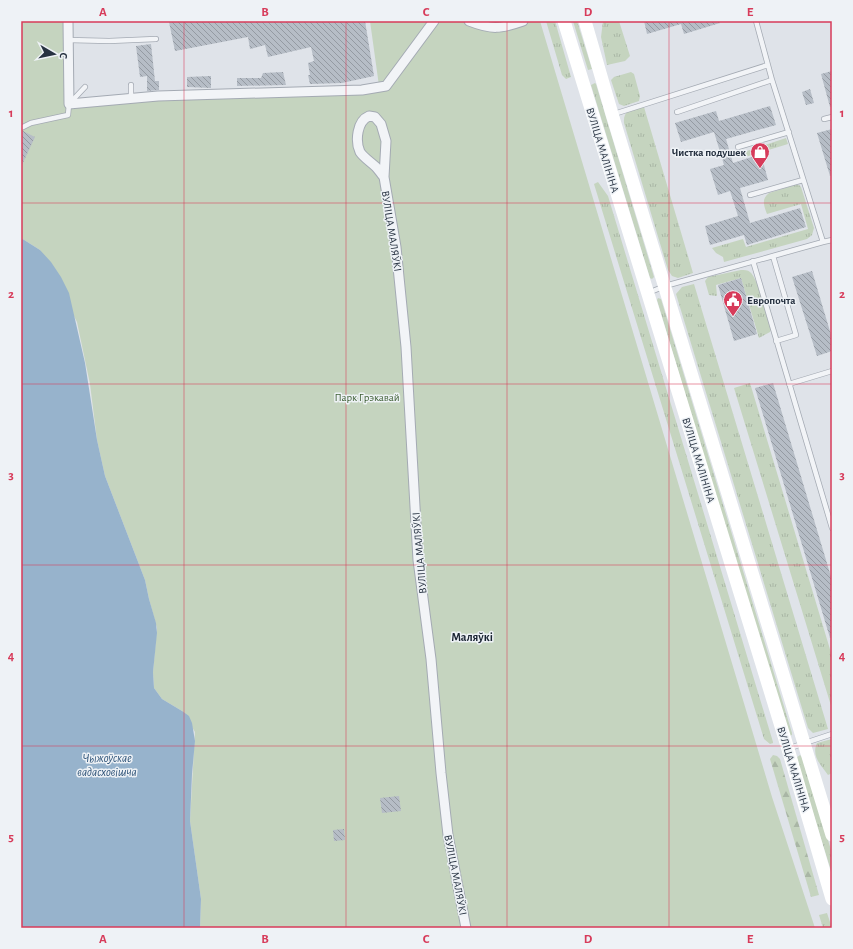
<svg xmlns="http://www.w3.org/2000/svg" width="853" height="949" font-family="'Alegreya Sans',sans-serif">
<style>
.grass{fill:url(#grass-tufts)}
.forest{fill:url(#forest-firs)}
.park{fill:#c5d4bf}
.water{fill:#97b3cc}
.building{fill:url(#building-back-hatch)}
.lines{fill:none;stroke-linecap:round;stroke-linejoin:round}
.lane-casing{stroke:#a4aab3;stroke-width:6}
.street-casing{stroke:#a4aab3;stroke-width:11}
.lane{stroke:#f2f4f7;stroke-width:4.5}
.street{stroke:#f2f4f7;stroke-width:9}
.secondary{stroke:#fff;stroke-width:13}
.grid{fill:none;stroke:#d73b5a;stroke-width:1;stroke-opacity:0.55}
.labels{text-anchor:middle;stroke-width:3;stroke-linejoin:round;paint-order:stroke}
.street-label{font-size:11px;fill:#273241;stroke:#eef2f6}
.poi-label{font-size:11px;font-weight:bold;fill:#273241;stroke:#eef2f6;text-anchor:end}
.park-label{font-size:11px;fill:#3d5e33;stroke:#eef2f6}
.neighbourhood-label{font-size:12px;font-weight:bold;fill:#192332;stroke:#eef2f6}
.water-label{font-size:12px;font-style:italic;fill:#2e5378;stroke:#eef2f6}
.neatline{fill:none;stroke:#d73b5a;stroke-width:1.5}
.grid-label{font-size:13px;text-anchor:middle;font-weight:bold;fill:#d73b5a}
</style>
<defs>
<pattern id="grass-tufts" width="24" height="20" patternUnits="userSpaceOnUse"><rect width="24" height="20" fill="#c5d4bf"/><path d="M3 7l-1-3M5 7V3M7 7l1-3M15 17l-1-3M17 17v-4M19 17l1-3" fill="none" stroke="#a9b6a5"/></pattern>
<pattern id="forest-firs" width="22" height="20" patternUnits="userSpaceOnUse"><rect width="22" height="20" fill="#c5d4bf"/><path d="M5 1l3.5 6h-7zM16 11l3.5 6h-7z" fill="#a9b6a5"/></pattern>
<pattern id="building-back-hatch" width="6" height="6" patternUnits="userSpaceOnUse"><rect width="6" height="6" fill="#b6bdc6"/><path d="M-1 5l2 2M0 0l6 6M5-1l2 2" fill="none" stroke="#949aa2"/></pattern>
</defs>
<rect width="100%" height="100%" fill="#dfe3e9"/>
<path class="grass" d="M546 21H555L571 77 566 79 562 75Z
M573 21H577L592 69 588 70Z
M603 21H619L630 56 625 61 607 65 601 37Z
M631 72 634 74 640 96 639 101 624 106 619 104 611 80 614 77Z
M595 83 596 84 654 277 652 279 650 278 591 85Z
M641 106 644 107 693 273 678 278 672 276 668 270 624 123C623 111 630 109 641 106Z
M786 138 788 144 742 158 744 152Z
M598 182 608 196 773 742V743L770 744 764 739 594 184Z
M795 185H799L801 187 814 228 812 235 807 239 724 262 723 257 716 253 712 248 743 239 746 247 808 229 801 204 767 214C764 206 761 199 769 193Z
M741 270C744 270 748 270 750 272 758 278 768 318 771 329L770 332 759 338 741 278 716 285 717 296 709 295 705 281 708 277Z
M694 284 828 729 813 733 808 728 676 294 682 287Z
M658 298 661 299 792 733V735L789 736 787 734 657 300Z
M750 383 832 656V709L734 388Z
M832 739V773L828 775C821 765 811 756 817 743Z
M800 755 802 757 832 853V874L796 758Z
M827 913 832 928H823L819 915Z"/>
<path class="forest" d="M773 755 777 756 780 759 819 895 811 897 770 759Z"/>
<path class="park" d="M21 21H65L66 101 379 86 370 21H540L772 797 815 928H200L201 899 190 821 195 732 182 711 162 699 154 688 153 672 157 628 149 599 145 580 105 476 97 440 90 384 77 322 40 250 21 238Z"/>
<path class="water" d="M21 238 40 250 51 262 61 277 69 293 85 363 97 440 105 476 145 580 149 599 156 623 157 633 153 672 154 688 162 699 182 711 189 716 192 723 195 741 192 774 190 821 201 899 200 928H21Z"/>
<path class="building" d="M173 21H365L374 76 342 83 310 84 308 75H310L308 63 314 61 311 47 268 57 265 45 250 49 248 37 175 51 169 22Z
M644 21H720V23L684 34 681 24 647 34Z
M151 44 155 81H159V90L147 91V76L140 77 136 46Z
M832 71V106L830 107 821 74Z
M283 72 286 85 237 86V78H261L263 73Z
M211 76V88L187 87V77Z
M810 89 814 103 806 105 802 92Z
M770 106 776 125 726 139 733 163 761 154 768 180 740 188 750 223 800 208 806 227 747 245 744 235 710 245 705 226 738 216 730 191 718 195 710 169 724 165 714 132 681 142 675 123 716 111 719 121Z
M832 129V175L830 176 817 133Z
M23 131 35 137 21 167V132Z
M812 271 832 338V351L817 356 792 277Z
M741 278 757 334 734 341 718 285Z
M773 383 832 580V637L830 638 755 388Z
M399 796 401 811 382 813 380 798Z
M344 829 345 840 334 841 333 830Z"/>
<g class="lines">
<defs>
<path id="lane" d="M756 21 772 80 823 242 773 256
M68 40 109 41 156 39
M131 85V98
M677 112 772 80
M614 114 768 65
M824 119 832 117
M21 128 31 123 68 115 69 104 85 87
M738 147 789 132
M750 195 803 180
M823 242 832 240
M753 261 832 528
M648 293 665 286 773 256 796 335 776 341
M789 384 832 371
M790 748 832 734"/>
<path id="street" d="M68 21 69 104 158 96 362 90 386 86 434 21
M469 21C492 30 500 29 523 21
M384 177C381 174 379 170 376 167 371 162 364 158 360 152 355 141 357 121 369 116L375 117 381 124 386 141 384 177 396 247 406 347 418 560 431 659 441 773 448 835 466 928"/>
</defs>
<use href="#lane" class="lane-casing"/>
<use href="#street" class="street-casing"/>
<use href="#lane" class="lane"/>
<use href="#street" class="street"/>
<path class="secondary" d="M564 21 788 749 832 899
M585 21 612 114 832 835"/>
</g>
<path class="grid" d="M184 21V928M346 21V928M507 21V928M669 21V928M21 203H832M21 384H832M21 565H832M21 746H832"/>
<defs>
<symbol id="shop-pin" viewBox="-11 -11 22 30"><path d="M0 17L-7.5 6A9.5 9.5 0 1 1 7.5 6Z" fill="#d73b5a" stroke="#eef2f6"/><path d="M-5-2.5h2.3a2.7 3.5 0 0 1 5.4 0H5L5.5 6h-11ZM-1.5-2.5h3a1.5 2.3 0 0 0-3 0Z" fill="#fff"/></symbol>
<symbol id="civic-pin" viewBox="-11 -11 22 30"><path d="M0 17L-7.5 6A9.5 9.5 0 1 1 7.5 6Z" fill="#d73b5a" stroke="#eef2f6"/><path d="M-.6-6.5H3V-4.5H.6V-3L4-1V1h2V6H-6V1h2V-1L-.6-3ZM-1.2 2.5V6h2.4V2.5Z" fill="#fff"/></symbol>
</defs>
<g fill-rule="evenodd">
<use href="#shop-pin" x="749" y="141" width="22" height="30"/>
<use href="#civic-pin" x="722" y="289" width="22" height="30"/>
</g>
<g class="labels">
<g class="street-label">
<text transform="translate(603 150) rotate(73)" y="4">ВУЛІЦА МАЛІНІНА</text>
<text transform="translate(392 231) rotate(81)" y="4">ВУЛІЦА МАЛЯЎКІ</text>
<text transform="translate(699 460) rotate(73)" y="4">ВУЛІЦА МАЛІНІНА</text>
<text transform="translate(419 553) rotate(-95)" y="4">ВУЛІЦА МАЛЯЎКІ</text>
<text transform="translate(794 769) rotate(73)" y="4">ВУЛІЦА МАЛІНІНА</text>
<text transform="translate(456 875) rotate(79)" y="4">ВУЛІЦА МАЛЯЎКІ</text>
</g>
<g class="poi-label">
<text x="746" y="156">Чистка подушек</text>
<text x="747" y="304" text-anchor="start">Европочта</text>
</g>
<g class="park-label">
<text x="367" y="401">Парк Грэкавай</text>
</g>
<g class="neighbourhood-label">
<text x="472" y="641">Маляўкі</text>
</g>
<g class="water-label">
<text x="107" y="762">Чыжоўскае<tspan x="107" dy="14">вадасховішча</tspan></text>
</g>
</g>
<rect width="853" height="949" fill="none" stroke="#eef2f6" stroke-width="44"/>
<g transform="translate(54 54) rotate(99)" stroke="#eef2f6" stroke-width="3" paint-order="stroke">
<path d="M0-3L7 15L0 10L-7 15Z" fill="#273241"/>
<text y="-6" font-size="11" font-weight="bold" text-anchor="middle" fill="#273241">С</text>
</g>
<rect x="22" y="22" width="809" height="905" class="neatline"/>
<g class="grid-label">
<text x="103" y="16">A</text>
<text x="265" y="16">B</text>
<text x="426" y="16">C</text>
<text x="588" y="16">D</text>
<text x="750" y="16">E</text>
<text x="11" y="117">1</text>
<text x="842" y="117">1</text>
<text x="11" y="298">2</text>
<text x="842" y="298">2</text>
<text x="11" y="479">3</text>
<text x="842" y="479">3</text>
<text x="11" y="660">4</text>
<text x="842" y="660">4</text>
<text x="11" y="841">5</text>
<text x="842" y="841">5</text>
<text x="103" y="943">A</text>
<text x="265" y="943">B</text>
<text x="426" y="943">C</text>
<text x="588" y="943">D</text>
<text x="750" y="943">E</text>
</g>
</svg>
